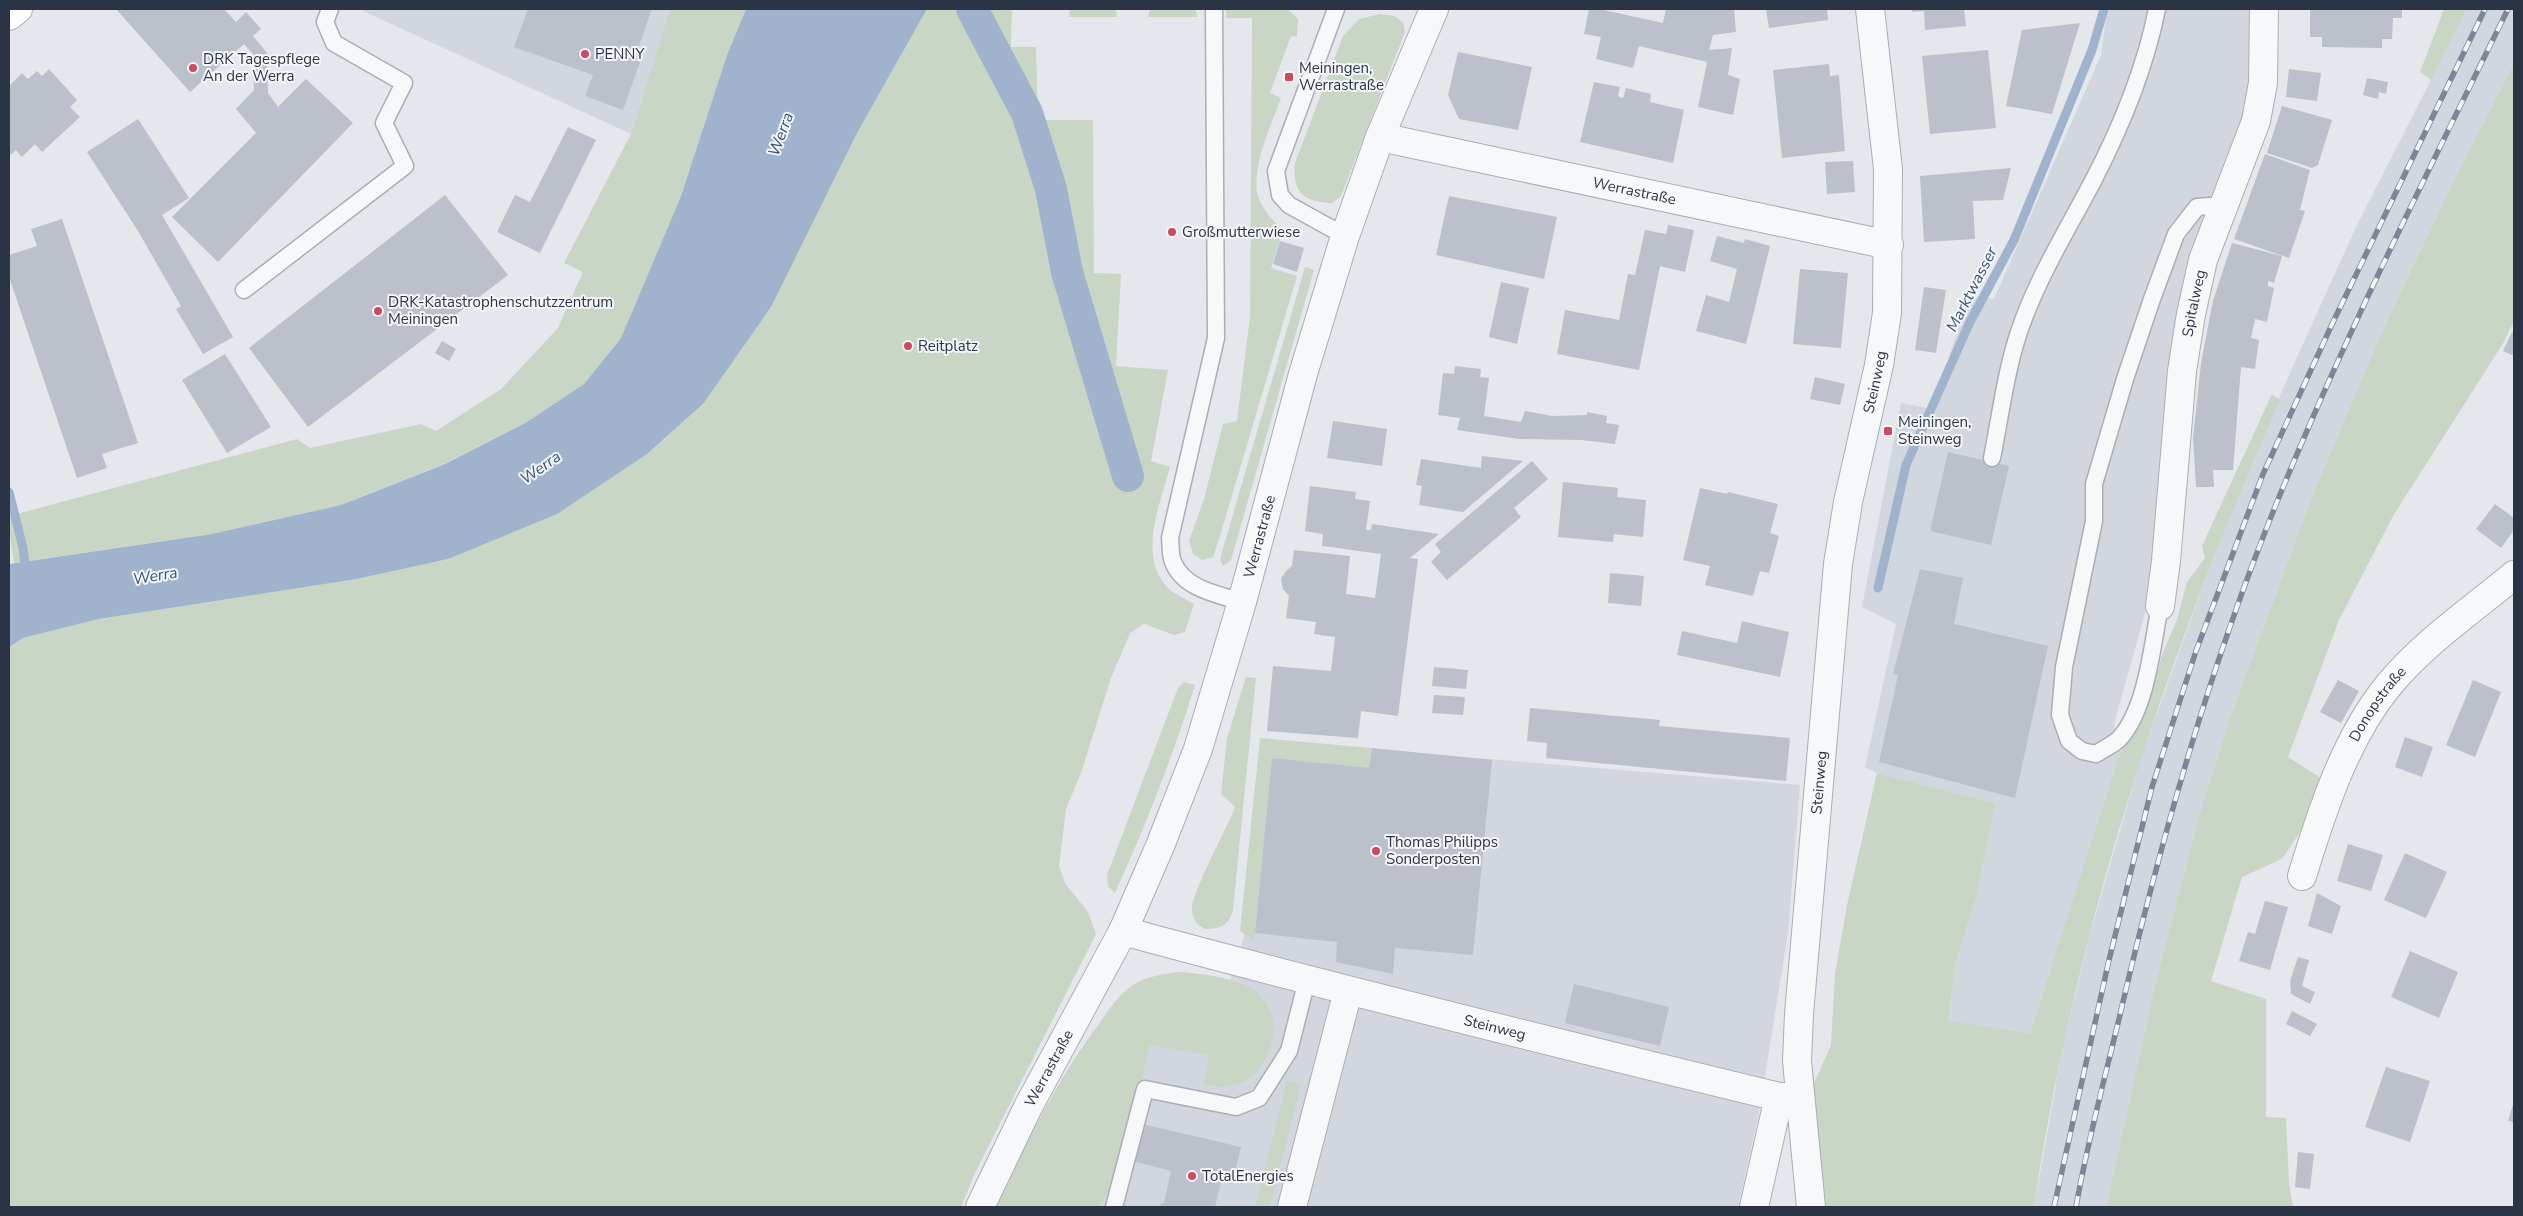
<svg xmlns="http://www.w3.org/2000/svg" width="2523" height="1216" font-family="'Nunito Sans',sans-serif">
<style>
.built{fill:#d2d6de}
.green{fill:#c9d6c5}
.water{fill:#9fb4cc}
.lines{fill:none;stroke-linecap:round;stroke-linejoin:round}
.stream{stroke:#9fb4cc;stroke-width:9}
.canal{stroke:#9fb4cc;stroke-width:32}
.building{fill:#bbc0ca}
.service-casing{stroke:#a9aeb7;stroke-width:19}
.minor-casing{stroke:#a9aeb7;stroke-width:30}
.tertiary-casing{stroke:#a9aeb7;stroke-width:30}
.secondary-casing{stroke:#a9aeb7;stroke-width:30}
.service{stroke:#f7f8fa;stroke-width:16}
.minor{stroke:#f7f8fa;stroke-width:28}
.tertiary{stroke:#f7f8fa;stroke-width:28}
.secondary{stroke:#fff;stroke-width:28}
.rail-casing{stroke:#7d8696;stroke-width:5.5}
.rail{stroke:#f4f6f9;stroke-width:4;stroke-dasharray:11;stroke-linecap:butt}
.poi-dot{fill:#d1495b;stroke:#f4f6f9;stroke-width:2}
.labels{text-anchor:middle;stroke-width:4;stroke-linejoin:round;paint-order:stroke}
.poi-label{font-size:15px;fill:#2b3445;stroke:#f4f6f9;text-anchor:start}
.street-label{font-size:15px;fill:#2b3445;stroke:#f4f6f9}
.water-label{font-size:16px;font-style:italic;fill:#34527a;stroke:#f4f6f9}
</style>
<rect width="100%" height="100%" fill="#e4e7ec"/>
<path class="built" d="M359 9H670L631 134Z
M2107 9H2254L2250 84 2244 118 2215 193 2203 218 2190 257 2177 315 2168 370 2165 434 2150 595 2114 724 2120 752 2030 1033 1948 1022 1955 965 1976 897 1996 803 1877 773 1865 767 1896 624 1862 607 1901 403 1933 409 1968 296 1994 299 2101 55Z
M2467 9H2514V63L2453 182 2381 334 2313 494 2229 720 2197 823 2153 994 2106 1207H2034L2063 1045 2090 934 2142 755 2198 600 2246 473 2298 355 2357 225Z
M1263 740 1800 785 1788 933 1759 1113 1738 1207H1050L1130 1032 1227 990 1247 927Z"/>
<path class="green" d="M670 9H746L727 55 681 196 621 338 584 384 527 422 446 463 341 505 212 534 14 563 9 531V516L297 439 310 448 421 424 436 431 501 389 558 328 583 272 564 263 631 134Z
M927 9H1012L1011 47H1036L1038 120H1093L1094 273 1121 274 1116 366 1168 370 1151 461 1170 467C1160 505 1134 563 1174 593 1180 597 1188 600 1194 604L1185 632 1174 635 1144 624 1130 633 1111 678 1081 773 1066 809 1059 866 1065 883 1088 912 1096 934 975 1173 961 1207H9V647L23 638 99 619 357 579 448 559 647 454 703 404 821 204 856 135Z
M1070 9H1116L1117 17H1069Z
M1150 9H1195L1198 17H1148Z
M1226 9H1288L1298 19 1297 37 1291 36 1270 93 1281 98C1271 126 1253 162 1257 192 1260 207 1272 220 1283 230L1271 268 1297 276 1220 536 1213 557 1202 560 1193 554 1189 541 1204 499 1223 424 1237 421 1250 317 1252 18H1226Z
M2444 9H2467L2431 80 2420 72Z
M1380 14 1394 16 1403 22 1405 32 1341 196 1332 203C1303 202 1292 192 1295 163L1343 36 1359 19Z
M2514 63V321L2504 342 2393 516 2339 620 2288 757 2324 780 2308 820 2282 859 2242 877 2211 981 2266 999V1117L2286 1118 2289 1183 2293 1207H2106L2153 994 2197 823 2229 720 2313 494 2381 334 2453 182Z
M1305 267 1314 270 1231 560 1223 566 1220 559Z
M2272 394 2280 400C2166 658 2075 927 2034 1207H1826L1814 1111V1083L1831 1045 1835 974 1847 905 1877 773 1996 803 1976 897 1955 965 1948 1021 2030 1033 2120 752 2135 734 2148 700 2164 650 2177 620 2187 582 2205 558 2202 546Z
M1246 677 1256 678 1233 910C1229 925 1221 929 1205 929 1198 925 1193 921 1192 911 1190 895 1227 829 1235 807L1221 794 1227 738Z
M1184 682 1195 685C1173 756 1146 825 1115 893L1108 886 1107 875 1178 688Z
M1260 738 1372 748 1369 768 1272 758 1254 941 1240 931Z
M1177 972C1199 973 1244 978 1260 995 1264 1000 1272 1012 1273 1018 1277 1040 1265 1070 1245 1081 1231 1088 1218 1087 1204 1085L1209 1055 1150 1045 1117 1173 1111 1188 1098 1207H996C1025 1144 1057 1080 1098 1025 1108 1011 1119 994 1133 985 1146 976 1162 975 1177 972Z
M1287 1080 1301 1084 1270 1207H1255Z"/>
<path class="water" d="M746 9H927L856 135 771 307 703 404 647 454 557 514 448 559 357 579 99 619 23 638 9 647V564L212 534 341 505 445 464 527 422 584 384 621 338 681 196 727 55Z"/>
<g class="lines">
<path class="stream" d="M9 492 23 548 26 572
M1878 588 1906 465 1970 322 2014 240 2092 50 2104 9"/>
<path class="canal" d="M972 9 1027 113 1051 189 1067 272 1128 476"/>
</g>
<path class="building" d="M116 9H227L225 10 236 22 246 12 261 29 253 36 267 53 268 93 278 107 306 79 353 123 218 262 172 217 256 133 236 109 254 90 253 54 244 44 190 92Z
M528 9H652L634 60 640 62 623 110 585 96 593 75 514 47Z
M1589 9H1599L1663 23 1666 9H1734L1736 32 1713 35 1709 50 1732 48 1728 75 1740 79 1733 115 1698 107 1707 62 1639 46 1633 68 1596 59 1601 37 1584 34Z
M1766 9H1827L1828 20 1769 28Z
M1912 9H1964L1966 26 1925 30 1924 11 1912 12Z
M2310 9H2402V18H2393L2392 39H2382V48L2322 47V37H2310Z
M2080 23 2052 114 2006 106 2022 30Z
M1988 50 1996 128 1930 134 1922 56Z
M1458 52 1532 67 1518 130 1459 119 1448 95Z
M1829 64 1830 76 1839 75 1845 151 1782 158 1773 70Z
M49 69 77 100 70 107 80 117 42 152 35 144 22 157 16 150 9 156V86L22 73 28 79 37 71 42 76Z
M2289 69 2321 73 2317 101 2286 97Z
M2367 78 2388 82 2386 94 2379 92 2378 99 2363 95Z
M1594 82 1620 87 1618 96 1623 98 1626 88 1651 94 1650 102 1684 110 1673 163 1580 142Z
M2282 106 2332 120 2318 165 2312 168 2267 153Z
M138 119 189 198 162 215 233 337 203 354 176 309 181 306 138 231 87 152Z
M568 127 596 140 540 253 497 232 515 195 530 202Z
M2265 154 2310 170 2300 210 2305 211 2289 258 2234 239Z
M1853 161 1855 192 1827 194 1825 162Z
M2011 168 2003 200 1973 201 1975 239 1924 242 1920 176Z
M445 195 508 275 308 427 249 348Z
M1449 196 1557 217 1544 279 1436 255Z
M62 219 138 443 102 454 107 468 77 478 9 277V255L37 246 31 229Z
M1668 225 1694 230 1685 272 1660 266 1639 370 1557 354 1565 310 1619 320 1628 274 1635 275 1645 230 1666 234Z
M1717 236 1744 243 1745 239 1770 246 1746 344 1696 331 1706 295 1729 302 1737 269 1710 261Z
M1280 241 1304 248 1297 272 1273 264Z
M2232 243 2282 256 2274 283 2268 281V286L2274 288 2267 322 2255 319 2251 338 2259 340 2255 369 2241 367 2233 470H2213L2214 487H2196L2193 438 2201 363 2213 301Z
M1800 269 1848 273 1841 348 1793 344Z
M1501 282 1529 288 1517 344 1489 337Z
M1924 287 1946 290 1936 353 1915 350Z
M2512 332 2514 333V356L2503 351Z
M442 341 456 349 449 361 435 353Z
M225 354 271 427 227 453 182 380Z
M1455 366 1481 369 1480 377 1489 378 1484 416 1521 422 1525 411 1552 416 1587 415V412L1607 416 1606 423 1619 425 1615 444 1581 440 1519 439 1457 430 1460 418 1438 415 1443 373 1454 374Z
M1815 377 1845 384 1840 405 1810 399Z
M1333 421 1387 429 1382 466 1327 458Z
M1948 452 2009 466 1991 545 1930 531Z
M1482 456 1523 461 1463 512 1419 505 1422 486 1416 485 1421 459 1481 468Z
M1532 461 1548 479 1514 508 1521 517 1447 580 1431 562 1441 552 1435 544Z
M1563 482 1618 488 1617 497 1646 500 1643 537 1614 534 1613 542 1558 537Z
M1310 486 1356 492 1355 499 1370 501 1366 530H1371L1372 524 1439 534 1410 558 1418 559 1398 716 1361 711 1358 738 1267 731 1273 666 1331 671 1335 637 1314 634 1316 622 1286 618 1289 596 1283 589 1281 579 1286 571 1292 566 1294 550 1350 556 1346 594 1375 598 1381 554 1322 546 1323 534 1305 531Z
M1700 488 1727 494 1728 492 1778 504 1770 533 1779 536 1769 573 1760 571 1753 596 1705 585 1710 566 1683 560Z
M2495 504 2514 518V530L2501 548 2476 529Z
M1920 569 1963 578 1954 624 2048 646 2015 798 1879 762 1898 675 1893 674Z
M1610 573 1644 576 1641 606 1608 603Z
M1742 621 1789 632 1780 677 1677 655 1682 631 1737 643Z
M1434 667 1468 670 1466 689 1432 686Z
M2338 680 2359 691 2341 723 2320 712Z
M2473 680 2501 692 2475 757 2446 745Z
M1434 695 1465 697 1463 715 1432 713Z
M1530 708 1660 720 1659 726 1790 738 1786 781 1546 758 1547 743 1527 741Z
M2405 737 2433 747 2422 777 2395 767Z
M1372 748 1492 760 1473 955 1395 948 1393 974 1336 962 1337 942 1255 933 1272 758 1369 768Z
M2348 844 2383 855 2371 891 2337 881Z
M2405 853 2447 872 2426 918 2384 900Z
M2317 893 2341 906 2332 934 2308 926Z
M2265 901 2288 907 2270 970 2239 961 2248 932 2255 934Z
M2410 951 2458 972 2439 1018 2391 997Z
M2298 957 2309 960 2302 986 2315 992 2310 1004 2291 994 2290 981Z
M1574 984 1669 1007 1660 1046 1565 1023Z
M2292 1011 2317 1024 2310 1036 2286 1024Z
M2386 1067 2430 1081 2410 1142 2365 1127Z
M2514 1101V1122L2508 1121Z
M1142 1124 1241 1147 1232 1184 1221 1182 1215 1207H1160L1161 1203H1164L1171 1171 1133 1161Z
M2298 1152 2314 1154 2310 1189 2295 1187Z"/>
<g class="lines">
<defs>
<path id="service" d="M1214 9 1216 338 1170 538C1171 545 1170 555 1173 562 1184 589 1217 594 1242 602
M1336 9 1276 171 1280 195 1289 205 1345 236
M244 290 405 166 384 123 404 83 334 43 325 22 330 9
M1992 458C2000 418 2006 370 2019 332 2037 278 2068 229 2094 179 2122 125 2145 69 2157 9
M2160 606C2152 645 2147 709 2119 739 2113 745 2103 749 2096 754L2082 751 2069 741 2060 715 2064 667 2094 521V484L2125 379 2152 299 2176 234 2197 207 2223 205
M1114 1207 1145 1089 1236 1107 1259 1098 1289 1051 1307 980"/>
<g id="minor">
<path id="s1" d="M1380 137 1889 245"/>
<path id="s2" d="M2160 606 2166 561 2182 371 2191 314 2203 260 2256 121 2263 83 2264 9"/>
<path id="s3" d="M2302 876C2322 811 2345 739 2388 686 2423 643 2472 610 2514 575"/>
<path id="s4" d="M1123 931C1341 990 1560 1044 1779 1097L1799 1098"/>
<path d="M1292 1207 1348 991"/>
<path d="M1754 1207 1779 1097"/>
<path id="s5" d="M1811 1207 1797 1061 1799 1014 1838 564 1848 502 1879 365 1887 313 1888 169 1870 9"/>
</g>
<g id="tertiary">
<path id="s6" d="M980 1207 1028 1107 1123 931 1160 846 1198 749 1242 602 1303 374 1345 236 1380 137 1434 9"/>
</g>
<path id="secondary" d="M9 16 18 9"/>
</defs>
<use href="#service" class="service-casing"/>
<use href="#minor" class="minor-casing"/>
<use href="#tertiary" class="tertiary-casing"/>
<use href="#secondary" class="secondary-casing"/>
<use href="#service" class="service"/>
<use href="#minor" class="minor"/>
<use href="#tertiary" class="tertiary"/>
<use href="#secondary" class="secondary"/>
<defs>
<path id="rail" d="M2054 1207 2109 960 2152 787 2196 651 2263 474 2334 320 2485 9
M2076 1207C2087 1144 2104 1081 2119 1019 2161 838 2212 658 2284 485 2351 323 2431 166 2508 9"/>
</defs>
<use href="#rail" class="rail-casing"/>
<use href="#rail" class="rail"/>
</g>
<g class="poi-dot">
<circle cx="585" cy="54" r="5"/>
<circle cx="193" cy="68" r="5"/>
<rect x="1284" y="72" width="10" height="10" rx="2.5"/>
<circle cx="1172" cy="232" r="5"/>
<circle cx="378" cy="311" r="5"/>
<circle cx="908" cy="346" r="5"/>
<rect x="1883" y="426" width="10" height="10" rx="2.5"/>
<circle cx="1376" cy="851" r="5"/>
<circle cx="1192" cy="1176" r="5"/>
</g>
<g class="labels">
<g class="poi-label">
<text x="595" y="59">PENNY</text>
<text x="203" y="64">DRK Tagespflege<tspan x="203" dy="17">An der Werra</tspan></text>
<text x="1299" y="73">Meiningen,<tspan x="1299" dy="17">Werrastraße</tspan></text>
<text x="1182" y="237">Großmutterwiese</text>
<text x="388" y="307">DRK-Katastrophenschutzzentrum<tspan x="388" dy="17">Meiningen</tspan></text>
<text x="918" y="351">Reitplatz</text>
<text x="1898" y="427">Meiningen,<tspan x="1898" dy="17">Steinweg</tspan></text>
<text x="1386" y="847">Thomas Philipps<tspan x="1386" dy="17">Sonderposten</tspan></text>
<text x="1202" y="1181">TotalEnergies</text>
</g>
<g class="street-label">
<text dy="5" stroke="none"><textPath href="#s1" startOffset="260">Werrastraße</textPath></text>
<text dy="5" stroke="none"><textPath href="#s2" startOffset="305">Spitalweg</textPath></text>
<text dy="5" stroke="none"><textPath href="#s5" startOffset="831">Steinweg</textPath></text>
<text dy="5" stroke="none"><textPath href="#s6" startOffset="729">Werrastraße</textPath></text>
<text dy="5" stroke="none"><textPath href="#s3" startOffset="189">Donopstraße</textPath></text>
<text dy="5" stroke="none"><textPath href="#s5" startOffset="426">Steinweg</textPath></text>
<text dy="5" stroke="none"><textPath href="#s4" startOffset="384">Steinweg</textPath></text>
<text dy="5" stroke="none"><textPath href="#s6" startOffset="155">Werrastraße</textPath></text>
</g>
<g class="water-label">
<text transform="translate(780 134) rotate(-70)" y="6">Werra</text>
<text transform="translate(1971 289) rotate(-63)" y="6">Marktwasser</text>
<text transform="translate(540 467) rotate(-35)" y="6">Werra</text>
<text transform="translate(155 575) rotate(-9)" y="6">Werra</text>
</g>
</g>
<rect width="2523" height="1216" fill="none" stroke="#2b3445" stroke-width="20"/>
</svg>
